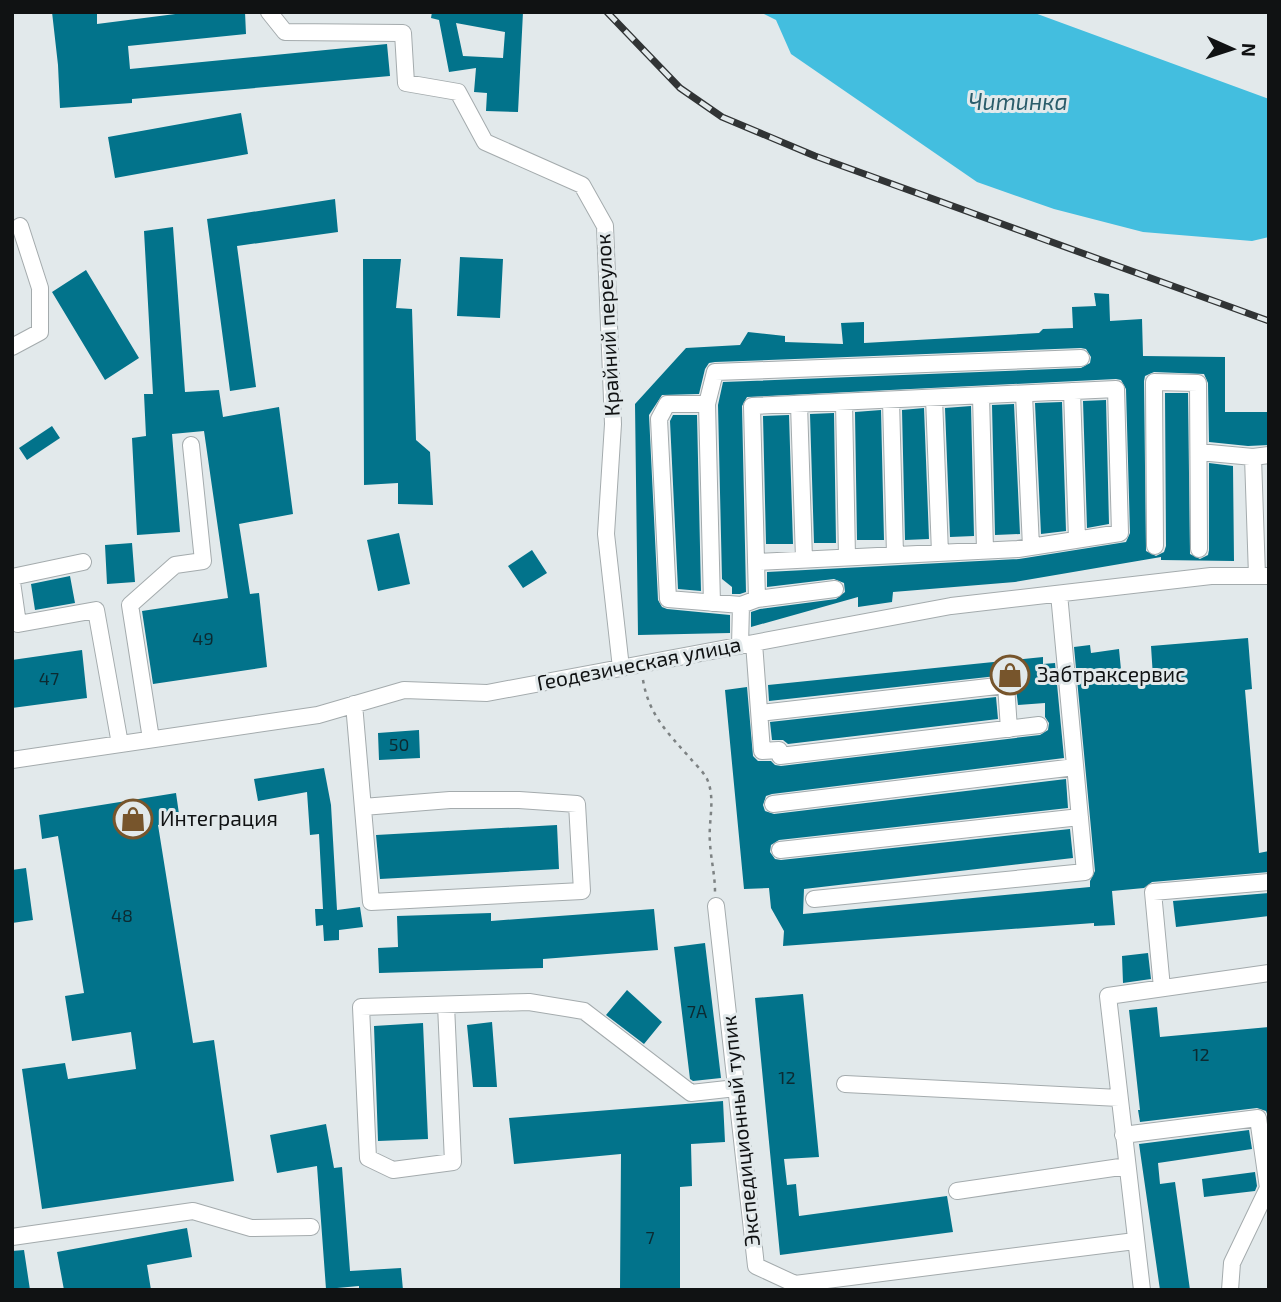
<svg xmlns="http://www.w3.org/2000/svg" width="1281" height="1302" font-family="'Exo 2',sans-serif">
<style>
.water{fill:#43bedf}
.building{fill:#02738b;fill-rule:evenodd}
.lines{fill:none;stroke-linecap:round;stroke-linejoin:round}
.minor-casing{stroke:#a4abad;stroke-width:18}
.path{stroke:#7d8283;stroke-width:2.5;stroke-dasharray:3.5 5;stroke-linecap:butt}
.minor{stroke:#fff;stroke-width:16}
.rail-casing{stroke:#313435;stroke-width:7}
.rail{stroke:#e2e9eb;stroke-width:4.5;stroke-dasharray:13;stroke-linecap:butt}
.labels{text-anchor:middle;stroke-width:6;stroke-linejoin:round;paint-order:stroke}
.number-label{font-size:18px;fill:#0c2a31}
.street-label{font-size:21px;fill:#101213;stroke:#e2e9eb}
.poi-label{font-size:21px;fill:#101213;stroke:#e2e9eb;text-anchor:start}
.water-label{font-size:23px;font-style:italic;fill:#2b5d6b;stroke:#e2e9eb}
</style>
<rect width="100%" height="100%" fill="#e2e9eb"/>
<path class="water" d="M760 12H1032L1269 99V237L1252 241 1143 232 1054 209 977 182 791 54 776 20Z"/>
<path class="building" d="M52 12H97V24L191 12H245L246 34 128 46 130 69 387 44 390 76 132 99V103L60 108 58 65Z
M432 12H523L518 112 486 111 487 93 474 92 476 68 449 72 439 20 431 18ZM456 23 505 32 503 58 463 56Z
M241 113 248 154 115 178 108 137Z
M335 199 338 232 237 246 256 387 230 391 207 219Z
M173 227 185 392 219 390 223 417 279 407 293 514 239 524 250 594 259 593 267 667 153 684 142 611 228 598 204 431 172 434 180 532 137 535 132 438 146 436 144 394H153L144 231Z
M460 257 503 259 500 318 457 316Z
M363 259H401L396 308 412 309 416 440 430 452 433 505 398 504V483L364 485Z
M86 270 139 358 105 380 52 292Z
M1094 293 1109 294 1110 321 1142 319 1143 356 1225 357V412H1269V445L1248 446 1209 442 1208 383 1204 374 1154 372 1145 376 1144 381 1146 551 1156 556 1164 552 1166 546 1165 393H1188L1190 554 1200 559 1208 555 1209 550V463L1233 466 1234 561 1161 560V557L1015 582 893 592 892 602 858 607V597L751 627V612L760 609 836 599 845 592 844 583 834 579 767 587V572L1019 559 1126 542 1130 533 1126 389 1121 380 1116 379 747 397 742 406 746 592 740 594H732V587L722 579 718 405 723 382 1081 368 1090 363 1091 357 1086 349 1081 348 715 362 709 363 705 369 699 394 662 395 649 415 658 600 662 607 667 609 730 615V633L638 635 635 404 686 348 740 345 748 332 785 336V342L843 344 841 323 864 322V343L1039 333 1043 329 1073 328 1072 307 1096 306Z
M1106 400 1109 524 1087 528 1083 401Z
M1062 402 1066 531 1041 534 1035 403Z
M1014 404 1020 534 995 535 992 405Z
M971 406 974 536 950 537 945 408Z
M924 408 929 539 905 540 902 410Z
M881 410 884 540H857L855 412Z
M834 413 836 543H814L810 414Z
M673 415H697L701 591 678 589 670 421Z
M789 415 793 544H766L763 416Z
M52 426 60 438 27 460 19 448Z
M399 533 410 584 378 591 367 540Z
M132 543 135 582 107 584 105 545Z
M532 550 547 573 523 588 508 566Z
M70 576 75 603 35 610 31 584Z
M1248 638 1252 689 1245 690 1259 853 1269 851V872L1152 882 1144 888 1112 891 1115 925 1094 926V923L783 946 784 931 771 908 769 888 744 889 725 690 747 687 753 756 758 761H771L775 765 781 766 1040 735 1048 730 1049 723 1045 717V703L1018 705 1015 680 1006 675 769 701 768 685 1043 657V664L1055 663 1064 758 772 794 766 796 763 805 765 811 774 814 1066 779 1068 808 779 840 771 845 770 852 775 859 781 860 1070 829 1073 858 804 889 803 914 1090 887V881L1095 871 1074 647 1090 645 1091 653 1119 649 1122 680 1153 677 1151 646Z
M82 650 87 698 12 708V660Z
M996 697 998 719 788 744 783 740H772L770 722Z
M419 730 420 758 379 760 378 733Z
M324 768 331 805 337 910 360 907 363 927 339 930V940L324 941 323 925 316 926 315 909H323L319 834 310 835 307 792 258 801 254 779Z
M176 793 180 821 158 825 193 1043 214 1040 234 1181 42 1209 22 1069 65 1063 68 1079 136 1069 131 1032 72 1041 65 996 84 993 58 836 42 839 39 815Z
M557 825 559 869 380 879 376 835Z
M26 868 33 920 12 923V870Z
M1269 893V916L1176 927 1173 901Z
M654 909 658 950 543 959V968L379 973 378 948 398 947 397 916 491 913V921Z
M705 943 721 1078 693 1081 690 1079 674 947Z
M1148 953 1151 979 1123 983 1122 956Z
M627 990 662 1022 644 1044 606 1015Z
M803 994 819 1157 784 1159 787 1185 796 1184 799 1216 947 1196 953 1232 780 1255 755 998Z
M1157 1007 1160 1037 1269 1027V1119L1266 1111 1257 1108 1140 1122 1138 1110H1140L1129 1010Z
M492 1022 497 1087H473L467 1025Z
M423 1023 428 1139 378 1141 374 1026Z
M723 1101 725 1142 691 1144 692 1186 680 1187V1290H620L621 1154 514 1164 509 1118Z
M326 1124 334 1168 342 1167 350 1271 401 1268 403 1290H359V1286L326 1289 317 1166 277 1173 270 1135Z
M1249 1130 1252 1149 1158 1163 1160 1184 1175 1182 1190 1290H1160L1139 1144Z
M1255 1172 1257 1186 1255 1191 1204 1197 1202 1179Z
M187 1228 192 1257 147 1265 151 1290H64L57 1252Z
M24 1250 30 1290H12V1251Z"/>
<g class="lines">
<defs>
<path id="minor" d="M269 12 285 32 403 33 406 83 458 92 485 142 582 185 605 226 613 424 606 534 621 668
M12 347 40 332V288L20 226
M1072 391 1077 539
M1024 394 1031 547
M981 396 985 550
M934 398 940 553
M891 400 895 555
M844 402 847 557
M707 404 712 603
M799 404 804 559
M1199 452 1253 457
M1155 546 1154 382 1198 383 1199 549
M1257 576 1253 457 1269 455
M12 577 83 562
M12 582 18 624 96 610 120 744
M757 599 835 589
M741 605 668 599 659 419 667 404H707L715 372 1081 358
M754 643 762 751 779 750 780 756 1039 725
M740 646 741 605 757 599 752 406 1116 389 1120 533 1018 549 756 562
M354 704 371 902 582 891 577 804 519 800H450L363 807
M760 713 1006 685 1009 729
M151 739 130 605 175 565 203 561 191 445
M12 760 318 715 404 690 487 693 951 606 1211 576H1269
M773 804 1075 767
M780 850 1080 817
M814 899 1085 872 1059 594
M716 906 756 1266 795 1284 1135 1241
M1162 988 1153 892 1269 882
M446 1005 453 1162 393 1170 368 1158 361 1007 529 1002 584 1011 691 1093 736 1088
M845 1084 1119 1098
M1123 1135 1258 1118 1268 1188 1232 1263 1230 1290
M957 1191 1127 1166
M12 1237 193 1211 251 1228 311 1227
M1142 1290 1108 996 1269 973"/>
</defs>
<use href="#minor" class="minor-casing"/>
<path class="path" d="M643 680C649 715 667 732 690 758 695 764 703 771 707 779 716 799 708 821 710 843 711 860 715 875 715 892"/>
<use href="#minor" class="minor"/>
<defs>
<path id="rail" d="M607 12 680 88 722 117 815 156 1269 321"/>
</defs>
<use href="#rail" class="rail-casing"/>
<use href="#rail" class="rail"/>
</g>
<defs>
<symbol id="shop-ring" viewBox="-11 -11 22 22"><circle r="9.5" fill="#e2e9eb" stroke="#77552c" stroke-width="1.5"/><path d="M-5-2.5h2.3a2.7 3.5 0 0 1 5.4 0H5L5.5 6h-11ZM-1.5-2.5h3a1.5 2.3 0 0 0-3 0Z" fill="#77552c"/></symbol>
</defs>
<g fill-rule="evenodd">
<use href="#shop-ring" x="988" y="653" width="44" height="44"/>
<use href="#shop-ring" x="111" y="797" width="44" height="44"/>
</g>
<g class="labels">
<g class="number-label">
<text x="203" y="645">49</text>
<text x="49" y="685">47</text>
<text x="399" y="751">50</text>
<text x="122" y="922">48</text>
<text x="697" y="1018">7А</text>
<text x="1201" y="1061">12</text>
<text x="787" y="1084">12</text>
<text x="650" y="1244">7</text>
</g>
<g class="street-label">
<text transform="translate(608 325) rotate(-93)" y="7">Крайний переулок</text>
<text transform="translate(639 664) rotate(-11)" y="7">Геодезическая улица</text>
<text transform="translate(741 1131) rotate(-96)" y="7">Экспедиционный тупик</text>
</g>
<g class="poi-label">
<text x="1037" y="682">Забтраксервис</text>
<text x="160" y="826">Интеграция</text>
</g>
<g class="water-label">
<text x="1018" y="110">Читинка</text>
</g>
</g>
<rect width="1281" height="1302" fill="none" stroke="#101213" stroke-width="28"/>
<g transform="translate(1232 49) rotate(93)" stroke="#e2e9eb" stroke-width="5" paint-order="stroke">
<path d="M0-5L12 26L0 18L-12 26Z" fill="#101213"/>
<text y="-10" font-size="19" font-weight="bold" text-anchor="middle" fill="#101213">N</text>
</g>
</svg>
